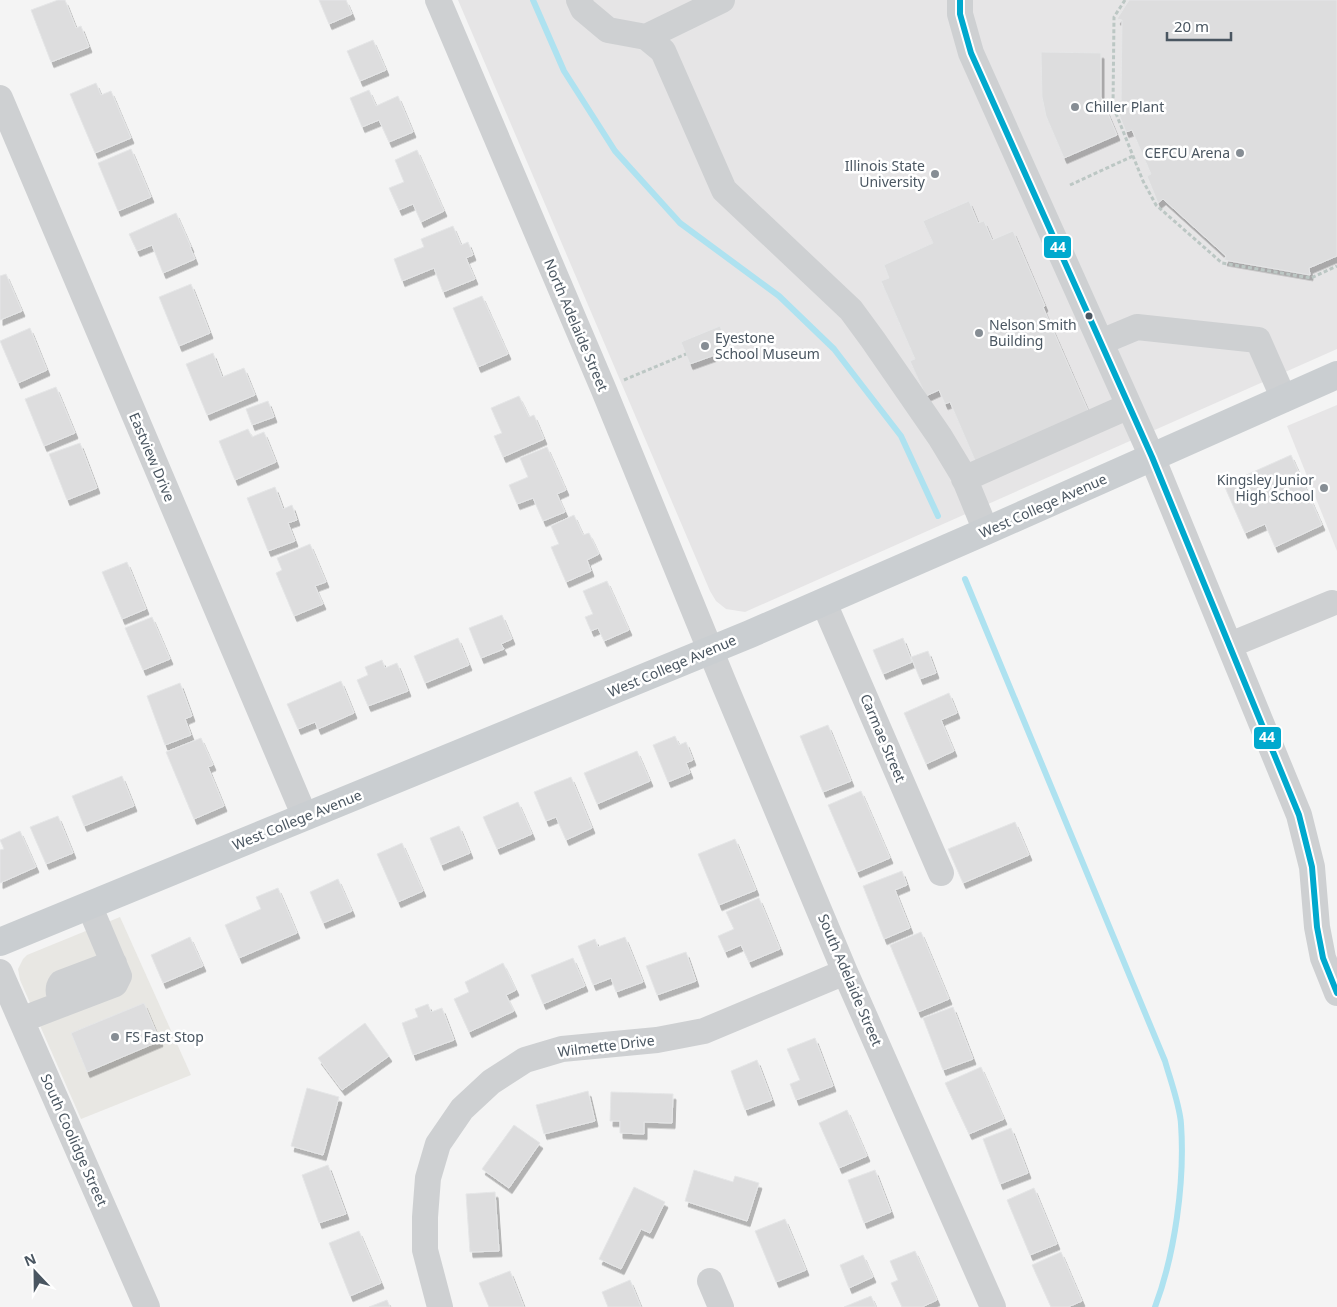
<svg xmlns="http://www.w3.org/2000/svg" width="1337" height="1307" font-family="'Noto Sans',sans-serif">
<style>
.commercial{fill:#e8e7e3}
.education{fill:#e6e5e6}
.lines{fill:none;stroke-linecap:round;stroke-linejoin:round}
.stream{stroke:#aee2f0;stroke-width:6}
.building{fill:#ddddde;stroke:#e5e6e7;filter:url(#shadow)}
.path{stroke:#bcc7c4;stroke-width:3;stroke-dasharray:4 2.5;stroke-linecap:butt}
.minor{stroke:#ced0d2;stroke-width:26}
.major{stroke:#caced1;stroke-width:28}
.bus-1-casing{stroke:#fff;stroke-width:10}
.bus-1{stroke:#00a9ce;stroke-width:6}
.poi-dot{fill:#868d94;stroke:#fff;stroke-width:2}
.bus-dot{fill:#4a5661;stroke:#fff;stroke-width:2}
.labels{text-anchor:middle;stroke-width:5;stroke-linejoin:round;paint-order:stroke}
.poi-label{font-size:14px;fill:#4a5661;stroke:#fff;text-anchor:start}
.street-label{font-size:14px;fill:#4a5661;stroke:#fff}
.line-badge{stroke:#fff;stroke-width:2}
.badge-label{font-size:14px;text-anchor:middle;font-weight:bold;fill:#fff}
</style>
<defs>
<filter id="shadow"><feDropShadow dx="3" dy="5.5" stdDeviation="0" flood-color="#0004"/></filter>
</defs>
<rect width="100%" height="100%" fill="#f4f4f4"/>
<path class="commercial" d="M120 917 191 1075 81 1119 20 980 18 969 23 959 27 955Z"/>
<path class="education" d="M458 0H1337V349L745 612 726 609 716 601 710 591Z
M1337 405V551L1287 426Z"/>
<g class="lines">
<path class="stream" d="M533 0 564 71 615 151 680 223 779 296 834 349 901 436 938 516
M965 579 1165 1061C1170 1079 1180 1106 1181 1124 1185 1181 1175 1254 1155 1307"/>
</g>
<path class="building" d="M58 0H65L76 28 81 26 89 47 51 62 31 10Z
M319 0H346L352 14 329 24Z
M1129 0H1337V256L1309 268 1310 275 1224 260 1226 256 1163 199 1158 203 1147 176 1151 174 1132 130 1126 132 1116 107 1121 106 1122 20 1117 19Z
M373 40 386 70 360 81 347 51Z
M1041 52 1101 53V97L1117 135 1064 158 1046 116 1042 97Z
M96 83 101 95 111 91 131 138 95 153 70 94Z
M369 90 376 106 398 96 413 132 389 142 379 120 362 127 350 98Z
M131 149 151 197 118 211 98 163Z
M417 150 444 211 421 222 413 204 399 210 389 188 404 182 395 160Z
M969 201 978 223 984 221 992 240 1013 231 1045 306 1043 307 1090 415 977 465 950 402 945 404 939 390 926 396 910 361 915 359 881 281 889 278 884 265 933 243 923 221Z
M176 213 191 247H190L195 259 163 273 152 245 137 251 129 234Z
M453 226 461 245 468 242 473 255 466 258 475 279 443 292 434 268 402 281 394 259 424 247 421 239Z
M6 274 22 311 0 320V276Z
M191 284 210 333 179 346 159 297Z
M482 296 508 354 478 367 453 308Z
M720 326 729 350 690 364 681 342Z
M30 328 47 370 18 383 0 341Z
M213 353 222 377 244 368 255 395 207 415 186 364Z
M56 387 75 433 44 446 25 399Z
M519 396 529 417 534 415 544 439 503 457 494 436 502 433 491 408Z
M268 401 274 417 252 425 246 409Z
M248 429 252 437 264 432 276 462 235 480 219 441Z
M80 443 97 488 67 500 49 454Z
M547 447 566 490 557 494 565 512 543 521 533 498 517 504 509 485 528 477 520 458Z
M1291 455 1322 525 1275 547 1265 524 1245 533 1224 485Z
M275 487 283 509 292 505 297 520 288 523 295 541 268 551 247 498Z
M574 515 583 535 589 533 599 554 587 560 591 571 566 582 551 547 559 544 551 526Z
M310 544 326 582 315 586 323 604 294 616 276 573 282 570 277 558Z
M127 562 146 609 122 619 102 572Z
M607 581 629 630 604 641 598 628 591 631 585 617 593 614 583 591Z
M502 615 512 639 501 644 504 649 481 658 469 628Z
M152 617 170 659 143 670 125 628Z
M458 638 469 665 425 683 414 656Z
M903 638 912 662 883 674 873 650Z
M928 651 936 673 920 679 911 657Z
M382 660 385 668 397 663 408 691 368 706 357 680 368 675 365 667Z
M341 681 354 713 318 729 315 722 298 729 287 704Z
M180 683 192 716 185 719 191 735 165 745 147 696Z
M949 693 957 713 941 720 954 751 926 764 904 713Z
M828 725 851 781 823 792 800 736Z
M675 736 679 745 686 742 693 760 686 763 690 773 668 782 653 745Z
M201 738 213 765 208 767 224 806 194 819 166 752Z
M637 751 650 781 597 804 584 773Z
M122 776 134 806 84 826 72 796Z
M571 777 592 828 566 840 556 817 546 821 534 792Z
M861 791 890 858 857 872 828 805Z
M518 802 532 834 497 849 483 817Z
M58 816 73 853 46 864 30 827Z
M1015 822 1029 855 963 883 948 849Z
M459 826 470 853 441 865 430 838Z
M20 831 36 867 0 883V850L4 849 0 840Z
M735 839 756 890 719 905 698 854Z
M402 843 423 891 398 902 377 854Z
M902 871 907 885 895 890 910 928 884 939 863 886Z
M338 879 352 911 323 923 310 892Z
M278 888 297 933 239 958 225 925 261 909 256 897Z
M759 898 780 949 749 962 741 945 725 952 718 936 734 929 726 912Z
M921 932 949 999 918 1012 890 945Z
M190 937 203 966 163 983 151 955Z
M625 937 643 982 616 992 611 978 593 985 578 946 595 939 598 947Z
M686 952 696 981 657 995 646 966Z
M573 958 585 986 543 1004 531 975Z
M503 963 516 990 506 995 514 1011 469 1032 454 999 469 992 465 982Z
M144 1003 160 1041 87 1072 71 1033Z
M428 1004 431 1012 442 1008 454 1040 413 1055 402 1023 418 1017 415 1009Z
M953 1007 973 1059 943 1070 923 1018Z
M365 1023 389 1056 342 1090 318 1058Z
M815 1038 833 1086 796 1100 790 1084 800 1080 787 1049Z
M757 1060 772 1100 745 1110 731 1071Z
M981 1067 1004 1119 969 1134 945 1083Z
M307 1088 339 1097 323 1155 291 1146Z
M588 1091 595 1121 544 1134 536 1105Z
M611 1092 673 1094 672 1123 644 1122V1134L620 1133V1121H610Z
M847 1110 867 1156 839 1168 819 1123Z
M514 1125 540 1143 509 1188 482 1169Z
M1011 1128 1028 1173 1000 1184 983 1139Z
M328 1165 346 1214 319 1223 302 1175Z
M694 1170 733 1182 735 1176 759 1183 747 1221 685 1201Z
M875 1170 891 1212 864 1223 848 1180Z
M634 1187 665 1202 650 1233 641 1229 621 1269 599 1259Z
M1034 1188 1057 1244 1030 1255 1007 1200Z
M495 1192 499 1251 470 1252 466 1194Z
M785 1219 806 1270 776 1282 755 1231Z
M359 1231 381 1283 350 1296 329 1243Z
M915 1251 937 1300 922 1307H902L891 1283 898 1280 890 1261Z
M1061 1252 1082 1301 1068 1307H1051L1032 1265Z
M863 1255 873 1277 849 1288 840 1265Z
M510 1271 524 1307H489L479 1283Z
M630 1280 641 1307H608L602 1292Z
M871 1296 876 1307H844Z
M387 1300 390 1307H369Z"/>
<g class="lines">
<path class="path" d="M1125 0 1114 17 1113 106 1143 181 1156 205 1222 263 1311 278 1337 266
M1070 185 1133 156
M624 380 686 354"/>
<path class="minor" d="M438 0 603 388 725 686 845 972 993 1307
M579 0 583 9 608 30 646 37 663 51 724 190 851 310 873 340 940 437 963 475 986 531
M960 0V14L971 53 1152 457 1299 815 1312 867 1317 927 1323 958 1337 993
M646 37 722 0
M0 98 305 817
M1101 342 1137 327 1258 340 1284 399
M964 479 1129 406
M824 603 941 873
M1230 645 1332 603
M0 972 147 1307
M63 1004C60 997 56 990 61 983L114 963
M21 1020 115 984 119 976 89 905
M710 1281 721 1307
M440 1307 425 1250V1217L428 1178 438 1144 462 1109 491 1082 525 1060 562 1049 657 1040 704 1031 845 972"/>
<path class="major" d="M0 942 750 634 986 531 1337 375"/>
<defs>
<path id="bus-1" d="M960 0V14L971 53 1152 457 1299 815 1312 867 1317 927 1323 958 1337 993"/>
</defs>
<use href="#bus-1" class="bus-1-casing"/>
<use href="#bus-1" class="bus-1"/>
</g>
<g class="poi-dot">
<circle cx="1075" cy="107" r="5"/>
<circle cx="1240" cy="153" r="5"/>
<circle cx="935" cy="174" r="5"/>
<circle cx="979" cy="333" r="5"/>
<circle cx="705" cy="346" r="5"/>
<circle cx="1324" cy="488" r="5"/>
<circle cx="115" cy="1037" r="5"/>
</g>
<circle class="bus-dot" cx="1089" cy="316" r="4.5"/>
<g class="labels">
<g class="poi-label">
<text x="1085" y="112">Chiller Plant</text>
<text x="1230" y="158" text-anchor="end">CEFCU Arena</text>
<text x="925" y="171" text-anchor="end">Illinois State<tspan x="925" dy="16">University</tspan></text>
<text x="989" y="330">Nelson Smith<tspan x="989" dy="16">Building</tspan></text>
<text x="715" y="343">Eyestone<tspan x="715" dy="16">School Museum</tspan></text>
<text x="1314" y="485" text-anchor="end">Kingsley Junior<tspan x="1314" dy="16">High School</tspan></text>
<text x="125" y="1042">FS Fast Stop</text>
</g>
<g class="street-label">
<text transform="translate(576 325) rotate(67)" y="5">North Adelaide Street</text>
<text transform="translate(152 457) rotate(67)" y="5">Eastview Drive</text>
<text transform="translate(1043 506) rotate(-24)" y="5">West College Avenue</text>
<text transform="translate(672 666) rotate(-23)" y="5">West College Avenue</text>
<text transform="translate(883 738) rotate(67)" y="5">Carmae Street</text>
<text transform="translate(297 820) rotate(-22)" y="5">West College Avenue</text>
<text transform="translate(850 980) rotate(67)" y="5">South Adelaide Street</text>
<text transform="translate(606 1046) rotate(-7)" y="5">Wilmette Drive</text>
<text transform="translate(74 1140) rotate(66)" y="5">South Coolidge Street</text>
</g>
</g>
<g class="line-badge">
<rect x="1043" y="235" width="29" height="24" rx="5" fill="#00a9ce"/>
<rect x="1253" y="726" width="29" height="24" rx="5" fill="#00a9ce"/>
</g>
<g class="badge-label">
<text x="1058" y="252">44</text>
<text x="1267" y="742">44</text>
</g>
<g transform="translate(35 1272) rotate(338)" stroke="#ffffff" stroke-width="4" paint-order="stroke">
<path d="M0-4L9 19L0 12L-9 19Z" fill="#4a5661"/>
<text y="-8" font-size="14" font-weight="bold" text-anchor="middle" fill="#4a5661">N</text>
</g>
<path d="M1167 32v8h64v-8" fill="none" stroke="#4a5661" stroke-width="2.5"/>
<text x="1174" y="32" font-size="15" fill="#4a5661" stroke="#ffffff" stroke-width="4" paint-order="stroke">20 m</text>
</svg>
